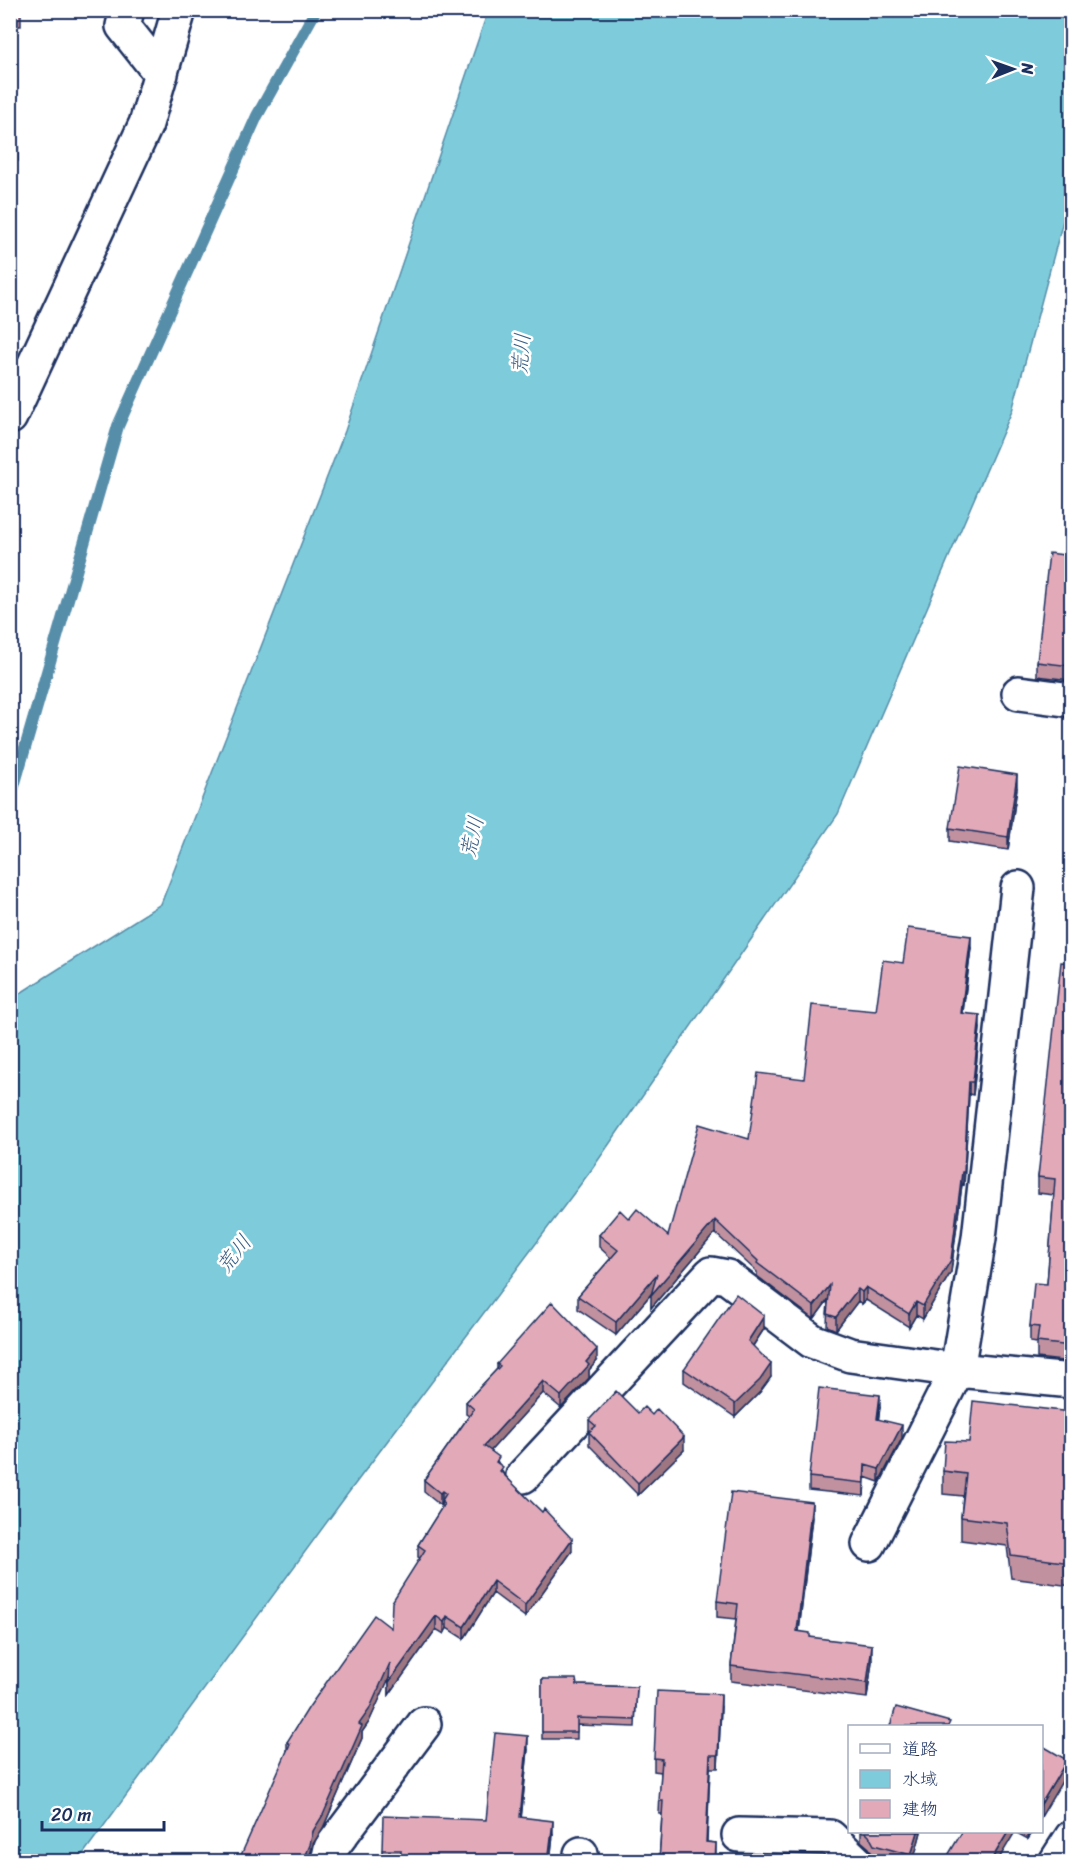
<svg xmlns="http://www.w3.org/2000/svg" width="1082" height="1872" font-family="Sriracha,'Klee One',sans-serif">
<style>
.water{fill:#7eccdb;stroke:#568da9;stroke-width:1.5}
.lines{fill:none;stroke-linecap:round;stroke-linejoin:round}
.stream{stroke:#568da9;stroke-width:12}
.street-casing{stroke:#1b2f5e;stroke-width:38}
.street{stroke:#fff;stroke-width:33}
.wall{fill:#c2919f;stroke:#1b2f5e;stroke-width:1.5}
.shaded-wall{fill:#9e7682;stroke:#1b2f5e;stroke-width:1.5}
.building{fill:#e2a9b9;stroke:#1b2f5e;stroke-width:1.5}
.labels{text-anchor:middle;stroke-width:5;stroke-linejoin:round;paint-order:stroke}
.water-label{font-size:21px;font-style:italic;fill:#395e84;stroke:#fff}
</style>
<rect width="100%" height="100%" fill="#fff"/>
<filter id="ink" filterUnits="userSpaceOnUse"><feTurbulence type="fractalNoise" baseFrequency=".0167" numOctaves="2"/><feDisplacementMap in="SourceGraphic" scale="12" xChannelSelector="R" yChannelSelector="G"/><feConvolveMatrix kernelMatrix="1 2 1 2 8 2 1 2 1" color-interpolation-filters="sRGB"/></filter>
<g filter="url(#ink)">
<path class="water" d="M488 11H1071V191L1012 411 838 814 592 1169 346 1496 78 1861H11V999L161 904 345 431Z"/>
<g class="lines">
<path class="stream" d="M10 800 118 426 257 116 316 10"/>
<defs>
<path id="street" d="M127 10 123 26 161 74
M10 417 146 124 179 10
M1019 693 1072 700
M523 1476 711 1274 727 1277 812 1341 850 1355 957 1370 1072 1381
M869 1544 957 1370 979 1238 1018 888
M739 1835 830 1837 856 1862
M328 1862 331 1848 424 1724
M581 1862V1854
M1056 1862 1072 1837"/>
</defs>
<use href="#street" class="street-casing"/>
<use href="#street" class="street"/>
</g>
<path class="wall" d="M10 10H21V26H16L18 161H10Z
M1071 556V680L1037 676V662Z
M1017 788 1008 850 950 841V828Z
M971 948 963 1013 980 1028 973 1095 969 1094 964 1185 962 1184 951 1272 923 1319 916 1315 909 1327 866 1300 862 1304 858 1301 836 1330 827 1326 828 1300 814 1319 757 1276V1272L715 1233 651 1308 652 1293 616 1335 578 1309V1296L611 1258 599 1247V1235L629 1219 668 1236 749 1139 804 1079 876 1011 903 963Z
M1071 963V1362L1037 1358V1343L1030 1342V1326L1047 1284 1054 1195 1038 1193V1177Z
M764 1329 753 1346 771 1377 760 1392 735 1417 684 1382V1369Z
M597 1361 589 1370V1378L561 1408 543 1393 491 1450 499 1464 503 1473 572 1551 525 1617 493 1593 464 1639 447 1628 444 1634 436 1629 389 1695V1677L369 1722 362 1732V1738L323 1828 313 1844 310 1857 287 1751V1742L391 1628 420 1558 418 1557V1545L441 1509V1504L440 1505 424 1492V1480L469 1416 466 1414V1402L497 1369V1364Z
M880 1407 878 1420 902 1438 879 1482 865 1477 864 1496 809 1490V1477Z
M1071 1412V1586L1011 1578 1007 1546 961 1540V1517L963 1496 943 1494V1471L969 1442Z
M638 1413 684 1450 638 1495 589 1445V1420Z
M812 1517 799 1632 810 1637 872 1661 867 1698 731 1681V1666L736 1619 717 1617V1601Z
M542 1679 577 1685 637 1687 635 1727 577 1725V1739H542Z
M721 1707 718 1768H710L707 1842 716 1843V1862H659L662 1814H659L661 1772 654 1771V1758Z
M528 1749 521 1818 553 1834 550 1862H382V1850L486 1820Z
M861 1832H921L913 1862H888L874 1858 869 1848 861 1841Z
M962 1832H1033L1028 1839 1015 1832Z"/>
<path class="shaded-wall" d="M1017 775V788L1008 850V837Z
M971 936V948L961 1025V1013Z
M980 1015V1028L973 1095V1082Z
M969 1082V1094L964 1185V1172Z
M962 1172V1184L951 1272 923 1319V1306Z
M715 1220V1233L651 1308V1295Z
M657 1274V1287L616 1335V1322Z
M830 1285V1297L814 1319V1306Z
M866 1287V1300L862 1304V1292Z
M858 1289V1301L836 1330V1317Z
M916 1302V1315L909 1327V1314Z
M764 1316V1329L748 1353V1341Z
M597 1349V1361L589 1370V1378L561 1408V1396L586 1362Z
M771 1364V1377L760 1392 735 1417V1404Z
M543 1381V1393L484 1458V1446Z
M880 1395V1407L877 1432V1419Z
M902 1425V1438L879 1482V1469Z
M684 1437V1450L638 1495V1483Z
M865 1465V1477L864 1496V1483Z
M442 1491V1502H441V1504L440 1505V1493Z
M812 1502V1517L797 1647V1631Z
M572 1539V1551L525 1617V1605Z
M493 1581V1593L464 1639V1627Z
M436 1616V1629L389 1695V1682Z
M447 1616V1628L444 1634V1622Z
M872 1645V1661L867 1698V1683Z
M390 1663V1676L369 1722 362 1732V1738L323 1828 313 1844 308 1862H303L313 1831 359 1724Z
M721 1694V1707L718 1768V1755Z
M528 1736V1749L520 1830V1817Z
M710 1755V1768L706 1855V1842Z
M1067 1760V1773L1041 1817V1804Z
M553 1821V1834L550 1862H548Z
M918 1832H921L913 1862H911V1855Z
M1008 1832H1015L997 1862H990Z
M1028 1832H1033L1028 1839Z"/>
<path class="building" d="M10 10H21V13H15L18 148H10Z
M1049 553 1071 556V666L1037 662Z
M960 766 1017 775 1008 837 950 828Z
M908 928 971 936 961 1013 980 1015 973 1082H969L964 1172H962L951 1260 923 1306 916 1302 909 1314 866 1287 862 1292 858 1289 836 1317 827 1314 830 1285 814 1306 757 1263 758 1261 715 1220 651 1295 657 1274 616 1322 578 1296 618 1250 599 1235 620 1210 629 1219 637 1209 668 1236 699 1124 749 1139 758 1073 804 1079 812 1005 876 1011 883 960 903 963Z
M1061 962 1071 963V1346L1037 1342 1039 1327 1030 1326 1034 1283 1047 1284 1055 1179 1038 1177Z
M736 1294 764 1316 748 1341 771 1364 760 1380 735 1404 684 1369Z
M552 1302 597 1349 586 1362 589 1365 561 1396 543 1381 484 1446 499 1457 496 1462 503 1467 500 1471 542 1512 544 1509 572 1539 525 1605 493 1581 464 1627 447 1616 444 1622 436 1616 389 1682 390 1663 369 1710 359 1724 362 1726 323 1815 313 1831 310 1845 303 1862H238L290 1744 287 1742 309 1707 374 1615 391 1628 392 1602 425 1550 418 1545 444 1504 441 1502 446 1494 442 1491 440 1493 424 1480 474 1409 466 1402 500 1366 497 1364Z
M819 1388 880 1395 877 1419 902 1425 879 1469 865 1465 864 1483 809 1477Z
M616 1391 638 1413 644 1407 652 1415 657 1409 684 1437 638 1483 589 1432 596 1426 589 1420Z
M973 1401 1071 1412V1563L1011 1555 1007 1523 961 1517 966 1474 943 1471 945 1441 969 1442Z
M731 1492 812 1502 797 1631 810 1633V1637L872 1645 867 1683 731 1666 738 1604 717 1601Z
M542 1679H576L577 1685 637 1687 635 1720 577 1718V1732H542Z
M657 1691 721 1694 718 1755H710L706 1842 716 1843 715 1862H659L663 1801H659L662 1759 654 1758Z
M896 1707 950 1722 948 1726H890Z
M495 1733 528 1736 520 1817 553 1821 548 1862H401V1850H382L383 1816 486 1820Z
M1041 1745 1067 1760 1041 1804Z
M865 1832H918L911 1855 874 1845 869 1836Z
M962 1832H1008L990 1862H944Z
M780 1859 814 1862H780Z"/>
</g>
<g class="labels">
<g class="water-label">
<text transform="translate(521 354) rotate(-85)" y="7">荒川</text>
<text transform="translate(472 837) rotate(-77)" y="7">荒川</text>
<text transform="translate(234 1254) rotate(-52)" y="7">荒川</text>
</g>
</g>
<rect width="1082" height="1872" fill="none" stroke="#fff" stroke-width="36"/>
<rect x="18" y="18" width="1046" height="1836" fill="none" stroke="#1b2f5e" stroke-width="2" filter="url(#ink)"/>
<rect x="848" y="1725" width="195" height="108" fill="#ffffff" stroke="#a4acbf" stroke-width="1.5"/>
<rect x="860" y="1744" width="30" height="9" fill="#ffffff" stroke="#a4acbf" stroke-width="1.5"/>
<text x="902" y="1755" font-size="18" fill="#1b2f5e">道路</text>
<rect x="860" y="1770" width="30" height="18" fill="#7eccdb" stroke="#a4acbf" stroke-width="1.5"/>
<text x="902" y="1785" font-size="18" fill="#1b2f5e">水域</text>
<rect x="860" y="1800" width="30" height="18" fill="#e2a9b9" stroke="#a4acbf" stroke-width="1.5"/>
<text x="902" y="1815" font-size="18" fill="#1b2f5e">建物</text>
<g transform="translate(1013 69) rotate(89)" stroke="#ffffff" stroke-width="4.5" paint-order="stroke">
<path d="M0-4.5L10 22L0 15L-10 22Z" fill="#1b2f5e"/>
<text y="-9" font-size="16" font-weight="bold" text-anchor="middle" fill="#1b2f5e">N</text>
</g>
<path d="M42 1821v9h122v-9" fill="none" stroke="#1b2f5e" stroke-width="3"/>
<text x="51" y="1821" font-size="18" fill="#1b2f5e" stroke="#ffffff" stroke-width="4.5" paint-order="stroke">20 m</text>
</svg>
